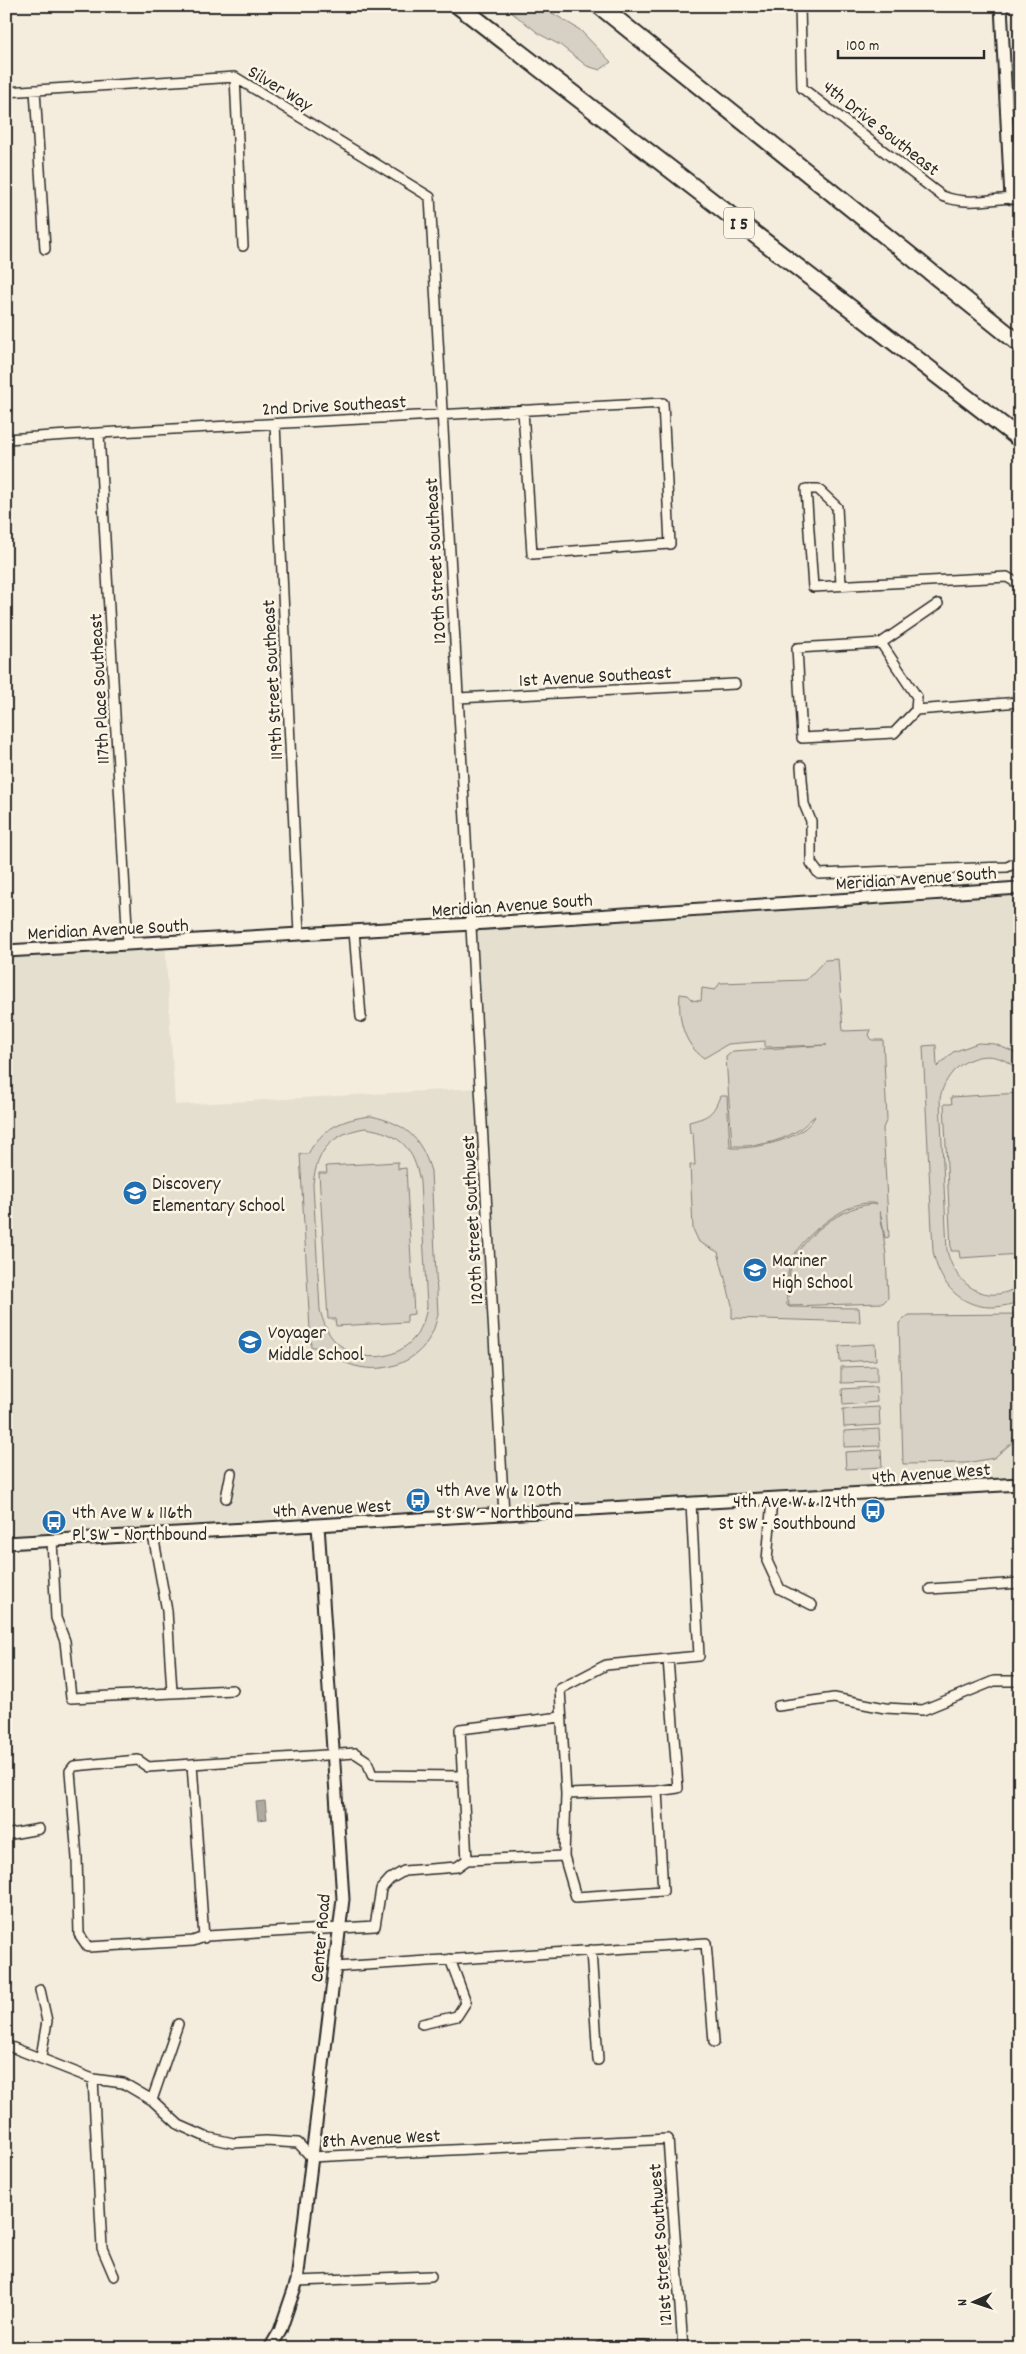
<svg xmlns="http://www.w3.org/2000/svg" width="1026" height="2354" font-family="Dekko,sans-serif">
<style>
.built{fill:#e5dfd0}
.green{fill:#d6d1c4;stroke:#807e78;fill-rule:evenodd}
.water{fill:#afaaa0;stroke:#7a7771}
.lines{fill:none;stroke-linecap:round;stroke-linejoin:round}
.minor-casing{stroke:#2b2b2b;stroke-width:12}
.tertiary-casing{stroke:#2b2b2b;stroke-width:15}
.motorway-casing{stroke:#2b2b2b;stroke-width:20}
.minor{stroke:#fcf5e5;stroke-width:9}
.tertiary{stroke:#fcf5e5;stroke-width:11}
.motorway{stroke:#fcf5e5;stroke-width:16}
.labels{text-anchor:middle;stroke-width:5;stroke-linejoin:round;paint-order:stroke}
.shield{fill:#fcf5e5;stroke:#6a6863;stroke-width:1}
.shield-label{font-size:18px;font-weight:bold;fill:#2b2b2b}
.street-label{font-size:19px;fill:#2b2b2b;stroke:#fcf5e5}
.poi-label{font-size:19px;fill:#2b2b2b;stroke:#fcf5e5;text-anchor:start}
</style>
<rect width="100%" height="100%" fill="#f4edde"/>
<filter id="ink" filterUnits="userSpaceOnUse"><feTurbulence type="fractalNoise" baseFrequency=".02" numOctaves="2"/><feDisplacementMap in="SourceGraphic" scale="10" xChannelSelector="R" yChannelSelector="G"/><feConvolveMatrix kernelMatrix="1 2 1 2 8 2 1 2 1" color-interpolation-filters="sRGB"/></filter>
<g filter="url(#ink)">
<path class="built" d="M1020 888V1483L6 1543V951L165 942 175 1105 479 1088 472 924Z"/>
<path class="green" d="M503 6H541L580 30 611 62 600 70 587 66 560 45 541 35Z
M838 959 843 1031 871 1030 869 1035 872 1040H883L887 1119 883 1128 889 1237 885 1238 880 1211 886 1254 888 1298 883 1303 789 1306C788 1295 788 1282 790 1271 797 1239 844 1203 877 1204 853 1196 808 1232 796 1252 786 1268 786 1287 787 1305L789 1307 859 1308 860 1322 732 1318V1305L718 1252 699 1242 693 1229 690 1165H695L693 1133H690L689 1122C708 1117 713 1115 720 1096H727L730 1147 732 1148C755 1149 804 1140 815 1116 809 1120 804 1127 797 1131 778 1143 754 1147 732 1146L726 1057 733 1051 827 1045 765 1047V1041L728 1044 704 1058C683 1044 678 1018 680 994L687 995 692 1000 701 1001 702 988 715 990 720 983 806 980 825 960Z
M978 1043 995 1044 1020 1055V1073C992 1039 946 1061 940 1099L947 1250C954 1285 988 1308 1020 1285V1301C976 1319 941 1295 933 1251L923 1046 936 1045 937 1067 953 1052Z
M1020 1093V1254L960 1258 959 1251H951L944 1104H952L951 1097Z
M371 1116C406 1124 420 1136 431 1171L438 1315C436 1321 435 1327 432 1333 417 1367 373 1377 342 1361 327 1353 329 1347 311 1347L300 1154H308C322 1128 343 1119 371 1116ZM365 1128C400 1133 414 1148 420 1182L427 1306C425 1318 422 1329 414 1338 394 1363 357 1362 335 1341 327 1333 323 1321 320 1310L313 1184C317 1150 331 1134 365 1128Z
M398 1162V1169L406 1168 414 1314 407 1315V1322L336 1326 335 1319H328L319 1173H327L326 1166Z
M1020 1314V1436L994 1458 966 1463 903 1464 899 1323 909 1315Z
M875 1344 876 1360 840 1362 839 1346Z
M877 1366V1382L841 1383V1367Z
M876 1387 877 1402 843 1405 842 1389Z
M879 1407 880 1425 844 1427 843 1409Z
M879 1429 880 1446 844 1447V1431Z
M881 1450 882 1467 846 1469 845 1452Z"/>
<path class="water" d="M265 1801 267 1819 258 1820 256 1802Z"/>
<g class="lines">
<defs>
<path id="minor" d="M800 6 802 88 942 196C965 205 987 200 1011 198
M235 77 243 246
M35 90 45 249
M6 92 235 77 430 197 504 1514
M275 424 299 934
M99 433 128 944
M6 439 99 433 663 403 670 544 532 554 523 410
M841 585 837 507 818 489H806L813 587 1007 577 1020 585
M881 643 938 604
M458 698 735 684
M916 710 917 697 881 643 797 648 802 738 894 733 916 710 1020 702
M801 766 804 804 811 821V863L819 874 918 870
M920 895 918 870 1007 867 1020 861
M354 931 361 1017
M226 1498 231 1473
M772 1499 767 1561 780 1589 812 1605
M153 1535 167 1611 172 1692
M52 1540 56 1618 65 1641 71 1698 233 1690
M930 1589 1020 1583
M778 1706 834 1698 885 1708 923 1710 994 1681H1020
M561 1717 460 1729 467 1860 564 1856 576 1897 663 1891 657 1791 566 1794 560 1689 606 1665 699 1656 691 1503
M192 1764 204 1938
M463 1776 372 1775 367 1761 355 1753 148 1767 138 1760 74 1766 70 1771 77 1858 79 1934 88 1947 193 1941 207 1936 375 1926 381 1889 390 1879 404 1871 457 1867 467 1860
M657 1791 678 1788 668 1659
M6 1835 39 1829
M564 1856 566 1794
M591 1950 598 2060
M335 1967 706 1943 714 2042
M40 1990 47 2021 41 2057
M422 2024 457 2016 466 2002 450 1959
M6 2045 93 2079 123 2083 152 2100 179 2125 206 2137 233 2143 266 2141 298 2143 311 2157 668 2139 683 2348
M93 2079 102 2248 114 2276
M152 2100 178 2024
M297 2281 431 2276"/>
<path id="tertiary" d="M1001 6 1011 198 1020 197
M6 951 472 924 1020 888
M6 1543 1020 1484
M270 2348 280 2331 297 2281 343 1899 318 1525
M601 2348H646"/>
<path id="motorway" d="M459 6 1020 439
M600 6 1020 344"/>
</defs>
<use href="#minor" class="minor-casing"/>
<use href="#tertiary" class="tertiary-casing"/>
<use href="#motorway" class="motorway-casing"/>
<use href="#minor" class="minor"/>
<use href="#tertiary" class="tertiary"/>
<use href="#motorway" class="motorway"/>
</g>
</g>
<defs>
<symbol id="school-disc" viewBox="-11 -11 22 22"><circle r="9.5" fill="#1f6fb2" stroke="#fcf5e5"/><path d="M0-5L7-2L0 1L-7-2ZM-4 1L0 2.5L4 1V4Q0 6-4 4Z" fill="#fff"/></symbol>
<symbol id="bus-disc" viewBox="-11 -11 22 22"><circle r="9.5" fill="#1f6fb2" stroke="#fcf5e5"/><path d="M-5-6H5V4H4V6H2V4H-2V6H-4V4H-5ZM-3.5-4V0h7V-4ZM-3.5 1.2v1.5H-2V1.2ZM2 1.2v1.5H3.5V1.2Z" fill="#fff"/></symbol>
</defs>
<g fill-rule="evenodd">
<use href="#school-disc" x="121" y="1179" width="28" height="28"/>
<use href="#school-disc" x="741" y="1256" width="28" height="28"/>
<use href="#school-disc" x="236" y="1328" width="28" height="28"/>
<use href="#bus-disc" x="404" y="1486" width="28" height="28"/>
<use href="#bus-disc" x="859" y="1497" width="28" height="28"/>
<use href="#bus-disc" x="40" y="1508" width="28" height="28"/>
</g>
<g class="labels">
<rect class="shield" x="724" y="207.5" width="30" height="31" rx="4"/>
<g class="shield-label">
<text x="739" y="229">I 5</text>
</g>
<g class="street-label">
<text transform="translate(281 87) rotate(31)" y="7">Silver Way</text>
<text transform="translate(882 127) rotate(38)" y="7">4th Drive Southeast</text>
<text transform="translate(334 404) rotate(-3)" y="7">2nd Drive Southeast</text>
<text transform="translate(434 561) rotate(-93)" y="7">120th Street Southeast</text>
<text transform="translate(595 675) rotate(-3)" y="7">1st Avenue Southeast</text>
<text transform="translate(271 680) rotate(-93)" y="7">119th Street Southeast</text>
<text transform="translate(98 689) rotate(-93)" y="7">117th Place Southeast</text>
<text transform="translate(916 877) rotate(-4)" y="7">Meridian Avenue South</text>
<text transform="translate(512 904) rotate(-4)" y="7">Meridian Avenue South</text>
<text transform="translate(108 928) rotate(-3)" y="7">Meridian Avenue South</text>
<text transform="translate(471 1220) rotate(-93)" y="7">120th Street Southwest</text>
<text transform="translate(931 1472) rotate(-4)" y="7">4th Avenue West</text>
<text transform="translate(332 1507) rotate(-3)" y="7">4th Avenue West</text>
<text transform="translate(319 1938) rotate(-85)" y="7">Center Road</text>
<text transform="translate(381 2137) rotate(-3)" y="7">8th Avenue West</text>
<text transform="translate(659 2245) rotate(-94)" y="7">121st Street Southwest</text>
</g>
<g class="poi-label">
<text x="152" y="1189">Discovery<tspan x="152" dy="22">Elementary School</tspan></text>
<text x="772" y="1266">Mariner<tspan x="772" dy="22">High School</tspan></text>
<text x="268" y="1338">Voyager<tspan x="268" dy="22">Middle School</tspan></text>
<text x="436" y="1496">4th Ave W &amp; 120th<tspan x="436" dy="22">St SW - Northbound</tspan></text>
<text x="856" y="1507" text-anchor="end">4th Ave W &amp; 124th<tspan x="856" dy="22">St SW - Southbound</tspan></text>
<text x="72" y="1518">4th Ave W &amp; 116th<tspan x="72" dy="22">Pl SW - Northbound</tspan></text>
</g>
</g>
<rect width="1026" height="2354" fill="none" stroke="#fcf5e5" stroke-width="25"/>
<rect x="12" y="12" width="1001" height="2329" fill="none" stroke="#2b2b2b" stroke-width="2" filter="url(#ink)"/>
<g transform="translate(974 2302) rotate(267)" stroke="#fcf5e5" stroke-width="4" paint-order="stroke">
<path d="M0-4L9 19L0 12L-9 19Z" fill="#2b2b2b"/>
<text y="-8" font-size="14" font-weight="bold" text-anchor="middle" fill="#2b2b2b">N</text>
</g>
<path d="M838 50v8h146v-8" fill="none" stroke="#2b2b2b" stroke-width="2.5"/>
<text x="846" y="50" font-size="15" fill="#2b2b2b" stroke="#fcf5e5" stroke-width="4" paint-order="stroke">100 m</text>
</svg>
